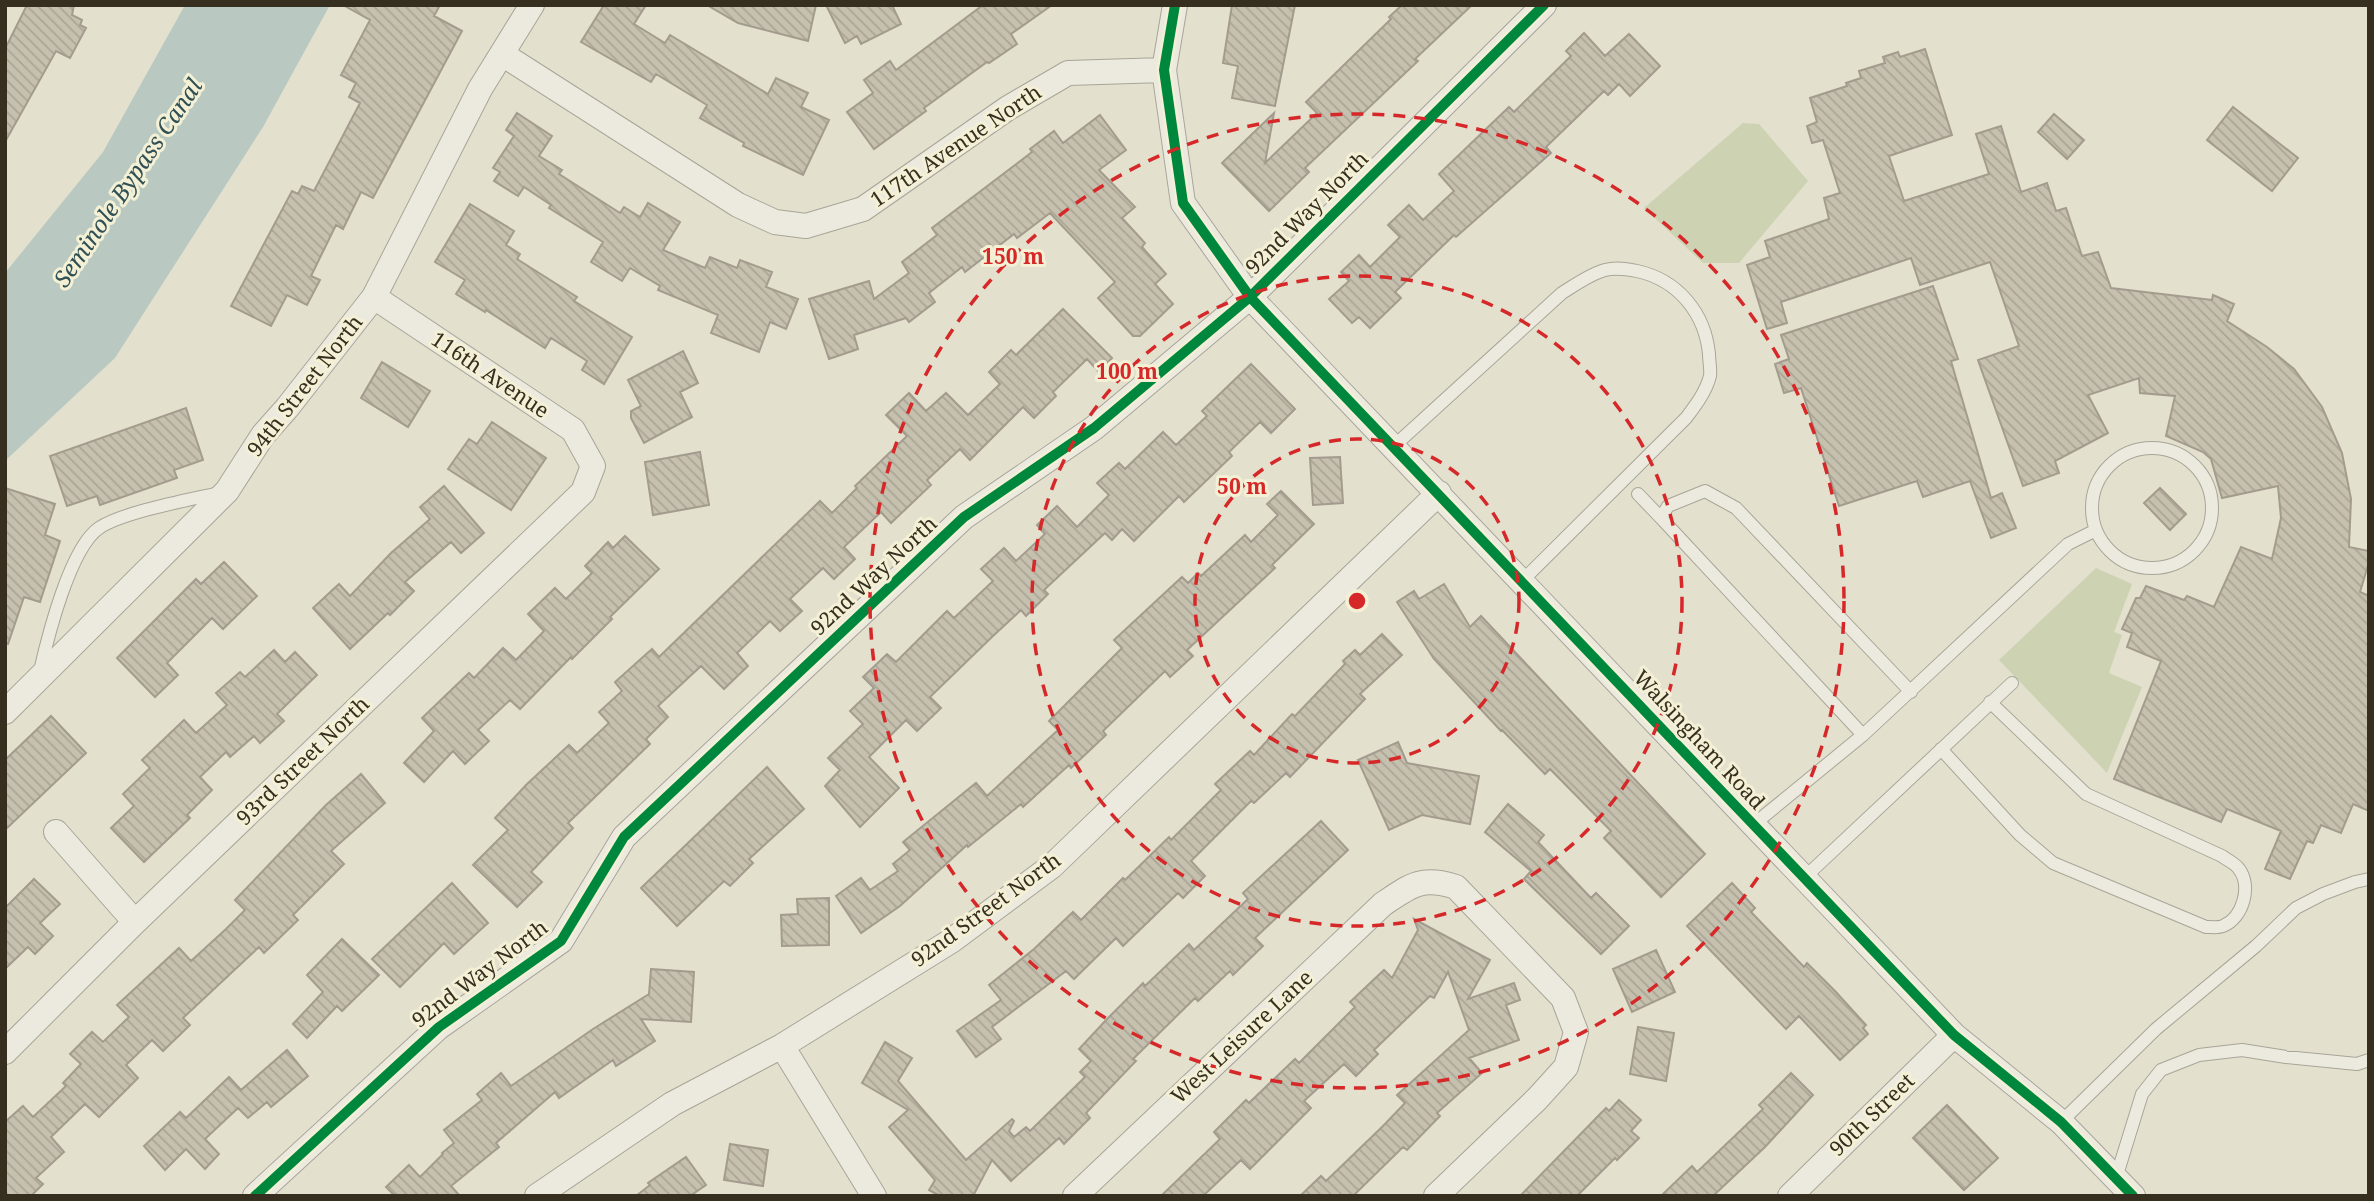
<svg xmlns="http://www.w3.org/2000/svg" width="2374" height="1201" font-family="'Noto Serif',serif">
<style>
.green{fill:#cdd3b2}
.water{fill:#b9c9c1}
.building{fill:url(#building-back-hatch);stroke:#a39c8e;stroke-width:2}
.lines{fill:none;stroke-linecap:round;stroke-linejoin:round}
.lane-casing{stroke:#a8a597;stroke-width:14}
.street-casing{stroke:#a8a597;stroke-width:26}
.lane{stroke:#eceadf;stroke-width:12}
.street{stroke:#eceadf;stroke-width:24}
.cycleway-casing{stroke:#f3f0d5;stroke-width:15}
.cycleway{stroke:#00873e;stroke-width:10}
.ring{fill:none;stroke:#d62828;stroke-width:3.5;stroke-dasharray:12 9}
.labels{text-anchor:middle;stroke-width:6;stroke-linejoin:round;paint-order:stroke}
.street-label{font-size:21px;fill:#362f20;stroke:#f3f0d5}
.water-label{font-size:23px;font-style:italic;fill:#305055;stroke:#f3f0d5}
.centre{fill:#d62828;stroke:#f3f0d5;stroke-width:3.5}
.ring-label{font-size:21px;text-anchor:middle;font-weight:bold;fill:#d62828;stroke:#f3f0d5;stroke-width:6;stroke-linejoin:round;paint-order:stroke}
</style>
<defs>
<pattern id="building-back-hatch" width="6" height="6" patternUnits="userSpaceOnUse" patternTransform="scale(1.75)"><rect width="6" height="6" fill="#c6c0af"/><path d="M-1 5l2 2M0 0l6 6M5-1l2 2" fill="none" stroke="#aba596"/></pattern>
</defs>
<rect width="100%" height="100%" fill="#e3e0ce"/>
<path class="green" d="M1743 123 1759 124 1808 181 1739 263H1703L1644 208Z
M2096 568 2132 584 2114 632 2122 635 2109 673 2142 687 2107 773 1999 660Z"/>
<path class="water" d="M185 5H330L263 127 115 358 5 461V273L103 152Z"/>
<path class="building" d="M27 5H74L72 15 82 20 80 25 86 28 70 58 56 51 5 142V49Z
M343 5H440L434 16 462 31 373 198 361 192 343 229 336 225 311 276 320 280 307 305 287 295 271 326 231 306 292 191 298 194 302 186 314 191 360 103 349 97 356 83 341 75 370 20Z
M604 5H646L634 24 665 43 670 35 768 94 776 78 808 93 801 107 829 120 803 175 743 146 744 143 700 118 707 105 656 74 651 82 581 42Z
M707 5H816L808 41 738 23Z
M826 5H892L901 24 861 44 857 36 845 43Z
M983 5H1052L1011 34 1017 44 989 63 987 62 924 108 926 111 874 149 847 112 873 93 864 80 890 61 896 70Z
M1232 5H1295L1275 106 1232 98 1238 66 1223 63Z
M1402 5H1472L1415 59 1418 61 1305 168 1309 172 1269 211 1222 163 1274 113 1265 163 1317 113 1306 102 1391 19 1389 17Z
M1584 33 1605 56 1629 34 1660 66 1630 96 1619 84 1608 95 1604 91 1546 147 1551 153 1456 237 1454 235 1395 292 1401 298 1370 328 1359 317 1352 323 1329 299 1349 281 1341 272 1359 255 1370 267 1400 237 1388 225 1409 205 1423 220 1454 191 1439 174 1509 107 1514 112 1571 56 1566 51Z
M1925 49 1952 135 1889 156 1904 201 1989 174 1976 134 2001 126 2021 192 2047 183 2056 211 2066 208 2082 256 2098 252 2111 288 2212 300 2213 295 2234 304 2227 321 2267 347 2294 369 2322 407 2342 453 2351 499 2349 547 2369 551V562L2360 592 2369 596V811L2353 804 2341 833 2321 825 2313 843 2307 841 2290 879 2265 869 2281 831 2227 809 2221 822 2114 779 2161 661 2127 647 2132 633 2122 629 2136 598H2140L2146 586 2184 600 2187 596 2214 607 2241 547 2272 559 2281 518 2278 486 2222 498 2211 459 2203 452 2166 436 2175 396 2140 393 2139 378 2088 395 2108 433 2055 461 2059 473 2023 486 1978 360 2019 346 1990 262 1920 285 1911 258 1781 302 1787 323 1767 329 1747 265 1770 257 1765 241 1829 219 1824 198 1840 193 1823 140 1812 143 1807 126 1817 122 1810 98 1847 86 1846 83 1861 78 1859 71 1885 63 1883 57 1898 52 1900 57Z
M2233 107 2298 158 2272 191 2207 140Z
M517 113 552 136 539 156 562 170 559 174 620 213 624 207 640 217 648 203 680 222 663 250 705 268 710 257 737 268 740 260 772 272 766 287 798 299 786 329 770 322 759 352 711 333 718 315 658 290 660 286 630 268 622 281 591 262 603 242 549 208 551 205 524 187 518 196 494 181 500 172 493 168 514 136 506 130Z
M2054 114 2084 140 2067 159 2038 132Z
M1100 115 1126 150 1099 170 1135 207 1122 218 1145 243 1142 247 1166 274 1155 284 1173 304 1140 336H1133L1098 298 1115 282 1050 213 1017 238 1014 234 965 272 962 267 929 293 935 302 909 322 906 318 854 335 858 349 829 359 809 299 869 281 874 299 909 273 902 262 937 235 932 228 1032 152 1030 149 1054 131 1063 143Z
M470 204 514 231 506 245 520 254 517 259 577 297 574 301 632 337 604 384 582 370 587 361 551 338 545 348 486 310 485 312 456 294 465 280 435 262Z
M1933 286 1958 359 1951 361 1991 498 2002 493 2016 528 1991 538 1970 481 1923 497 1917 481 1839 506 1801 388 1784 393 1775 364 1789 359 1781 335Z
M1063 309 1112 358 1099 372 1087 359 1053 392 1056 396 1034 418 1023 407 970 460 960 449 927 480 931 485 891 523 881 512 844 547 855 559 834 579 823 568 790 599 802 611 780 631 770 621 737 653 748 666 724 689 701 666 658 706 668 717 646 739 650 744 568 823 573 828 531 872 542 882 517 907 473 865 508 830 495 818 527 784 569 745 577 753 609 723 599 712 622 691 615 682 652 649 659 657 820 501 832 513 857 488 855 486 907 436 886 415 909 393 926 411 946 393 968 415 1000 384 989 372 1011 350 1016 355Z
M683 351 698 383 680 392 692 417 644 443 631 418V411L641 406 628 380Z
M382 362 430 391 408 427 361 398Z
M1251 364 1295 409 1271 433 1260 422 1229 452 1232 456 1184 502 1179 496 1134 541 1122 529 1112 540 1105 533 1044 590 1048 594 1026 616 1021 610 993 636 930 697 941 708 917 731 906 720 869 757 899 788 860 827 825 786 840 770 828 758 863 724 850 711 874 688 863 677 887 654 896 662 947 611 954 618 993 581 981 569 1004 548 1016 561 1045 534 1037 525 1057 506 1077 527 1109 495 1097 483 1119 463 1125 469 1163 432 1176 445 1207 416 1202 411Z
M186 408 203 460 174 470 177 478 100 505 97 496 67 506 50 456Z
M492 422 546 458 511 510 448 469 469 439 477 444Z
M700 452 709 505 653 515 645 462Z
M1340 457 1343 503 1313 505 1310 458Z
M444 486 484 533 461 553 451 542 405 582 414 591 390 615 388 613 350 649 313 608 339 584 350 596 391 553 430 519 420 507Z
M5 488 55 504 45 535 60 541 40 602 24 597 8 644 5 643Z
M2160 488 2186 514 2170 530 2144 503Z
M1281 491 1314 524 1272 565 1275 568 1187 650 1193 656 1170 677 1165 671 1103 731 1106 735 1071 768 1069 765 1023 807 1021 804 968 847 967 845 900 906 861 933 836 896 861 878 870 890 898 871 893 864 910 850 903 842 976 783 987 796 1058 730 1049 721 1122 648 1114 640 1182 577 1188 583 1198 573 1201 576 1245 535 1251 542 1278 515 1267 504Z
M625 536 659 569 610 617 612 619 572 659 571 657 520 709 510 700 478 730 489 741 465 764 453 751 424 782 404 763 434 731 422 718 469 673 474 678 503 648 516 660 544 631 528 614 555 588 566 599 592 573 585 566 608 542 613 548Z
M224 562 257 596 223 629 212 618 167 663 178 675 155 697 117 658 196 579 201 584Z
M1444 584 1470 627 1481 616 1705 854 1661 897 1604 838 1611 831 1550 769 1545 774 1502 730 1501 731 1434 659 1397 602 1414 591 1419 599Z
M1382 634 1402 655 1360 694 1365 699 1290 777 1286 773 1254 803 1251 801 1191 861 1205 876 1183 898 1178 893 1123 946 1116 938 1074 979 1066 971 992 1027 1001 1039 976 1057 957 1031 1001 1000 989 985 1034 949 1073 912 1081 920 1123 878 1125 880 1169 837 1171 840 1221 790 1215 784 1250 751 1254 755 1292 714 1295 716 1345 664 1343 661 1355 650 1360 655Z
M274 650 285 662 295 652 317 675 277 714 284 721 260 743 254 736 230 757 226 752 200 777 212 790 187 815 190 818 144 862 111 828 134 806 123 794 150 768 142 760 184 720 196 733 227 705 216 693 240 672 245 677Z
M51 716 86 753 5 830V760Z
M1398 742 1407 763 1479 776 1470 824 1422 815 1389 830 1358 760Z
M767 767 804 809 749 859 753 863 730 886 724 881 677 926 641 888Z
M361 774 385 803 331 851 344 864 293 915 298 920 264 953 259 947 183 1018 190 1025 163 1051 152 1040 126 1065 138 1078 99 1117 85 1104 51 1137 64 1152 36 1178 43 1184 31 1196H5V1122L23 1106 33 1117 66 1086 63 1083 81 1064 70 1054 92 1032 103 1042 129 1017 117 1005 179 948 191 961 226 929 245 910 235 900 326 805Z
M1508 804 1544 835 1538 842 1591 898 1596 893 1629 926 1601 954 1524 879 1531 871 1485 832Z
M1321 821 1348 850 1255 938 1263 946 1233 975 1230 971 1198 1001 1195 998 1133 1059 1136 1061 1086 1113 1090 1118 1064 1144 1059 1138 1011 1181 992 1160 973 1196H940L929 1190 935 1180 889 1127 908 1110 862 1083 885 1042 912 1058 898 1081 966 1160 1012 1119 1014 1121 1009 1131 1014 1137 1026 1127 1030 1131 1085 1077 1080 1072 1091 1061 1079 1049 1108 1018 1143 983 1145 986 1189 944 1194 950 1248 899 1243 893Z
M34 879 60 904 40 923 53 936 35 954 28 947 5 969V908Z
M452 883 488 923 454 954 444 943 400 987 372 959Z
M1732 883 1755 908 1751 912 1804 967 1807 963 1835 991 1866 1025 1863 1028 1868 1034 1840 1060 1799 1016 1786 1029 1687 926Z
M829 898V945L782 946 781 915 798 914 797 899Z
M1414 919 1490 960 1468 999 1514 983 1520 1000 1506 1005 1519 1040 1469 1058 1482 1073 1437 1113 1440 1116 1407 1150 1403 1147 1353 1196H1300L1321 1176 1326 1181 1383 1126 1405 1103 1397 1095 1469 1030 1448 972 1434 998 1430 996 1374 1050 1378 1054 1356 1076 1344 1064 1304 1101 1311 1108 1250 1169 1241 1160 1203 1196H1161L1220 1139 1214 1132 1246 1100 1249 1103 1295 1059 1299 1063 1355 1007 1350 1002 1384 970 1392 978 1418 930Z
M342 939 379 975 342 1011 337 1006 307 1038 293 1024 323 992 307 975Z
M1656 950 1675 992 1632 1012 1613 969Z
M651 969 694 972 691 1022 641 1019 655 1041 616 1066 613 1060 559 1098 555 1092 496 1143 499 1147 451 1186 460 1196H395L386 1187 409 1165 420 1177 443 1154 442 1153 454 1143 444 1130 482 1100 477 1094 501 1073 511 1086 593 1029 649 994Z
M1638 1027 1674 1033 1666 1081 1630 1074Z
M287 1050 308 1076 271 1107 267 1102 248 1118 238 1108 205 1139 219 1154 205 1169 186 1149 165 1170 144 1146 180 1112 186 1118 229 1077 241 1090Z
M1791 1073 1813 1095 1765 1147 1713 1196H1661L1692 1166 1697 1172 1763 1109 1759 1105Z
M1619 1100 1641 1120 1631 1131 1639 1138 1617 1160 1615 1158 1577 1196H1520L1606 1108 1609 1111Z
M1947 1105 1998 1158 1964 1190 1913 1138Z
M730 1144 768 1150 763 1186 724 1180Z
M686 1157 706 1185 690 1196H636L650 1185 648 1183Z"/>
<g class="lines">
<defs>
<path id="lane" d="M1393 447 1562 293C1575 285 1590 274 1605 270 1616 267 1627 269 1637 271 1678 280 1705 313 1709 354 1709 361 1711 370 1710 376 1706 392 1695 406 1686 418L1522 581
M2092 508a60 60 0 1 1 120 0a60 60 0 1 1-120 0Z
M1638 494 1661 518
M40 671C48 636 70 548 99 528 123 512 189 500 219 493
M1863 735 1661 518 1668 506 1705 491 1736 508 1911 692
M1941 749 2020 835 2053 863 2206 927C2211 927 2219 928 2223 926 2243 918 2252 886 2239 869 2236 864 2227 860 2222 856L2086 794 1990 702
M1753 825 1863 735 2068 544 2096 530
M1804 878 2012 683
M2061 1122 2156 1029 2256 946 2296 908 2323 894 2355 882 2369 879
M2116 1178 2142 1094 2161 1070 2199 1055 2242 1050 2286 1057 2357 1064 2369 1060"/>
<path id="street" d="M1175 5 1164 70 1183 203 1250 297 1954 1035 2061 1122 2133 1196
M502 54 738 205 775 222 806 226 863 209 1008 108 1068 73 1164 70
M5 712 227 491 263 435 287 408 374 297 480 89 532 5
M56 832 135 922
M782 1046 874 1196
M5 1052 135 922 583 492 593 466 573 430 374 297
M255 1196 439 1027 561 941 624 837 964 517 1094 428 1250 297 1544 5
M537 1196 672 1104 782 1046 951 941 1052 866 1439 493
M1075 1196 1383 904C1411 885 1422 876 1456 887L1563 998 1576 1032 1566 1067 1537 1099 1436 1196
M1790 1196 1954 1035"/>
</defs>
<use href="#lane" class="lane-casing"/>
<use href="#street" class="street-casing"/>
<use href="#lane" class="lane"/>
<use href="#street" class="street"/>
<defs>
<path id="cycleway" d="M1175 5 1164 70 1183 203 1250 297 1954 1035 2061 1122 2133 1196
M255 1196 439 1027 561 941 624 837 964 517 1094 428 1250 297 1544 5"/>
</defs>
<use href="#cycleway" class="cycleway-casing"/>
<use href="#cycleway" class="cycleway"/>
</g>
<g class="ring">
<circle cx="1357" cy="601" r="162"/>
<circle cx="1357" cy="601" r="325"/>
<circle cx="1357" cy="601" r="487"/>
</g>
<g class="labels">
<g class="street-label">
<text transform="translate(956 146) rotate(-34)" y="7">117th Avenue North</text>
<text transform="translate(1307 213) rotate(-45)" y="7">92nd Way North</text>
<text transform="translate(490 375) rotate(34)" y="7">116th Avenue</text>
<text transform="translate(305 386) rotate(-52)" y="7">94th Street North</text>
<text transform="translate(874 576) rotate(-43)" y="7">92nd Way North</text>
<text transform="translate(1699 740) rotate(47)" y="7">Walsingham Road</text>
<text transform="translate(303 761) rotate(-44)" y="7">93rd Street North</text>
<text transform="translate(986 910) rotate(-36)" y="7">92nd Street North</text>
<text transform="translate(480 974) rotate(-37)" y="7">92nd Way North</text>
<text transform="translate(1242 1037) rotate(-43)" y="7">West Leisure Lane</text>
<text transform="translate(1872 1115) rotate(-44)" y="7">90th Street</text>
</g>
<g class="water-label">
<text transform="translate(128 183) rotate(-56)" y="8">Seminole Bypass Canal</text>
</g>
</g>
<circle cx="1357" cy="601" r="10" class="centre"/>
<g class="ring-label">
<text x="1013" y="264">150 m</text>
<text x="1127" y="379">100 m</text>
<text x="1242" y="494">50 m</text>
</g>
<rect width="2374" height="1201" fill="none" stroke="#362f20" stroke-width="14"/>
</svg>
